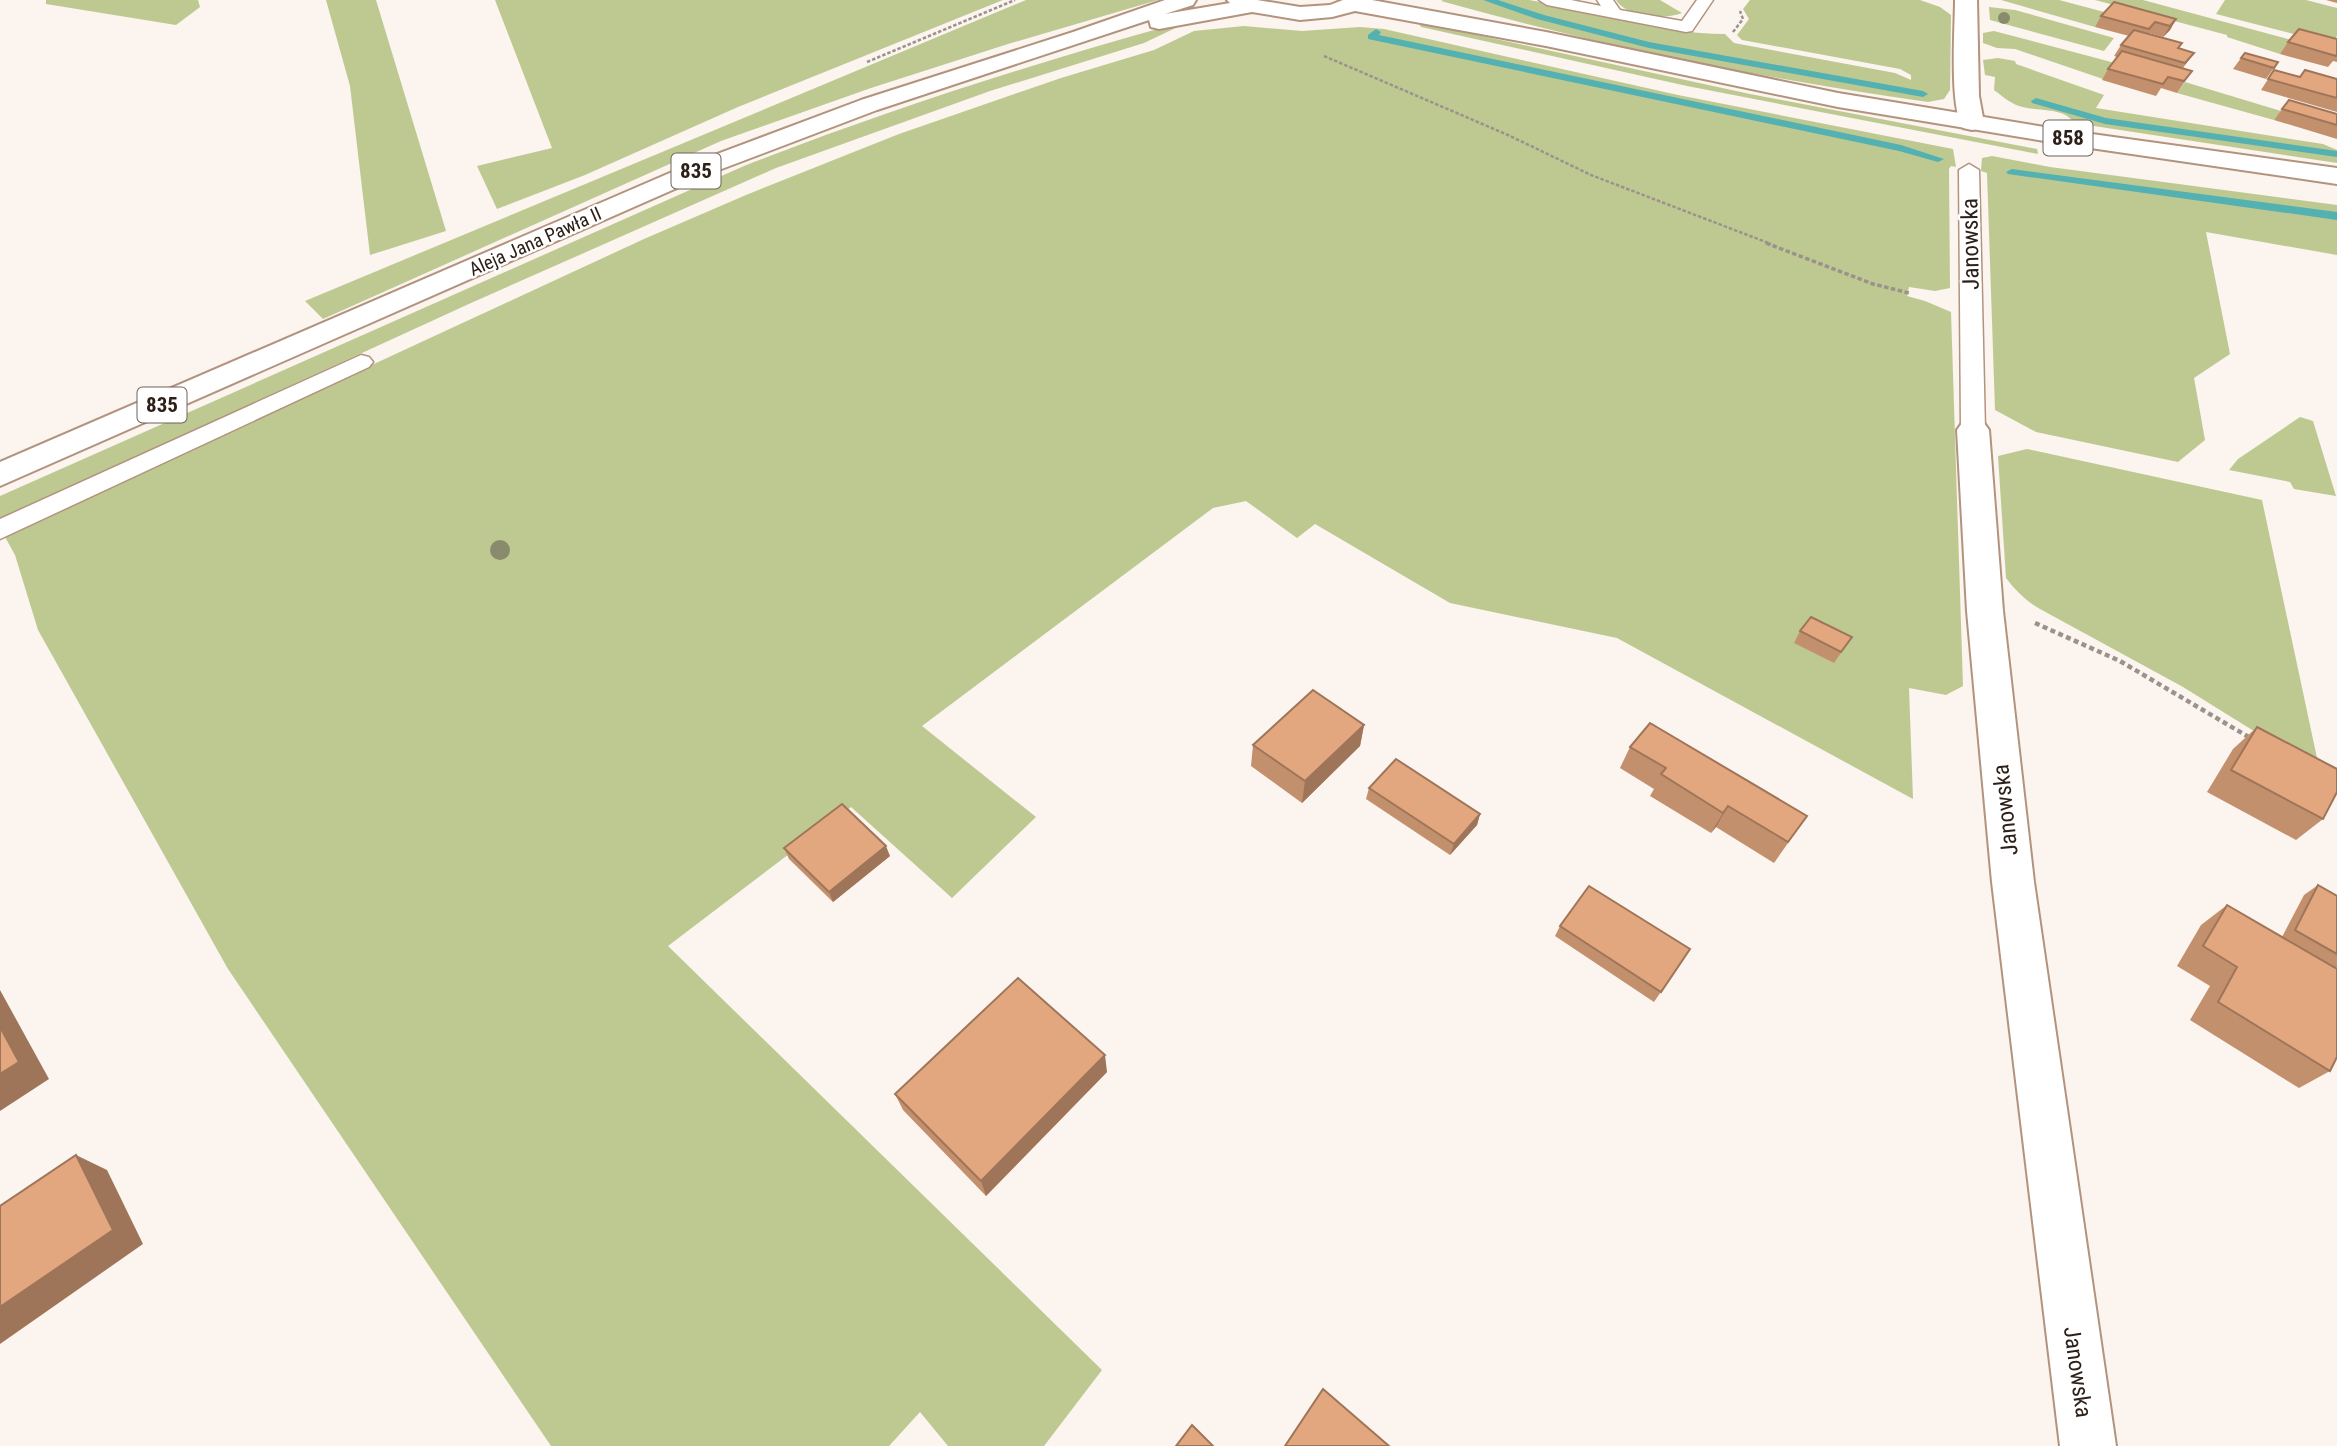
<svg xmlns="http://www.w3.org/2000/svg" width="2337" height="1446" font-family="'Roboto Condensed',sans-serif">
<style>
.green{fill:#bec991}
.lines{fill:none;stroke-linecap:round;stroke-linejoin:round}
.stream{fill:#53b1b2;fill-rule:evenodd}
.service-casing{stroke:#b2937e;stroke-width:3}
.minor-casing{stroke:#b2937e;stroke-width:4}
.primary-casing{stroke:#b2937e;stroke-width:4}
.path-far2{stroke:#9b928b;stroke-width:2.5;stroke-dasharray:3.5 2;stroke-linecap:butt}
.path-far1{stroke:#9b928b;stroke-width:3.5;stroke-dasharray:4.5 2.5;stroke-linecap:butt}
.path{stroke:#9b928b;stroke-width:4.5;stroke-dasharray:5 3.5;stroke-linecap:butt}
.service{fill:#fff;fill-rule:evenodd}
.minor{fill:#fff;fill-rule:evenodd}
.primary{fill:#fff;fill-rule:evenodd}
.tree{fill:#8a8a6c}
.wall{fill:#c3906d}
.shaded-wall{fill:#9f7559}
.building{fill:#e3a77f;stroke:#9f7559;stroke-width:2}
.labels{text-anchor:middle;stroke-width:5;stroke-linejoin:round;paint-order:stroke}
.far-street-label{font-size:19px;fill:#2d2018;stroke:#fff}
.shield{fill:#fff;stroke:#6c635d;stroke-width:2}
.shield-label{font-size:21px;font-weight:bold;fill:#2d2018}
.street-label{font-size:23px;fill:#2d2018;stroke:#fff}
</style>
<rect width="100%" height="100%" fill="#fbf4ef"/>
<path class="green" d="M46 0H198L200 7 176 25 46 4Z
M326 0H376L446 231 370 255 350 86Z
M495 0H1003L738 107 585 175 497 209 477 166 552 148Z
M1026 0H1158L1008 44 871 88 721 141 323 319 305 301Z
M1443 0C1470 0 1502 0 1529 0 1595 11 1658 34 1725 34L1734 43 1895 73 1911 80V75L1900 69 1742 40 1737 35 1749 19 1743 9 1750 0H1920L1940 7 1951 15 1950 90 1944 99 1928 102C1764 79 1598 45 1441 1Z
M1616 0H1660L1682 13C1666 20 1626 17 1616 0Z
M2001 0H2059L2108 13 2095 27Z
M2095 0H2143L2292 40 2280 54 2227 37V35Z
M2225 0H2306L2337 8V36L2332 44 2216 14Z
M1989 7 2015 10 2114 38 2104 51 1990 20Z
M1418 22 1750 94 2037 149 2038 154 1687 86 1421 27Z
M1179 23 1182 25 1144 43 990 91 776 168 471 303 0 519V496L744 166C887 110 1031 64 1179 23Z
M1244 26 1302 31 1360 27 1384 29 1678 95 1953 149 1956 167 1951 166 1949 169 1950 288 1935 291 1909 287 1907 296 1925 301 1951 312 1963 686 1946 695 1909 688 1913 799 1617 638 1450 603 1315 524 1297 538 1246 501 1213 508 922 726 1036 817 952 898 851 807 668 946 1102 1370 1044 1446H948L920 1412 889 1446H551L228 969 38 630 15 555 4 535 644 239 746 195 899 134 1061 78 1154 50 1194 31Z
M1994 31 2115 63 2103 79 2015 49 1997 48 1983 43V33Z
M1998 58 2015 61 2016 64 2104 95 2096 108 2323 144 2337 150V163L2074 123C2064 106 2036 112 2019 106 2010 103 2002 96 1994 90L1995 77 1985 75 1983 60Z
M2185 82 2281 111 2274 120 2177 93Z
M1992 156 2050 167 2337 205V255L2206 232 2230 354 2194 378 2205 440 2178 462 2036 432 1995 410 1987 173 1981 171 1982 158Z
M2300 417 2313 421 2336 496 2294 489 2290 482 2229 470 2238 459Z
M2027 449 2262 500 2320 772 2183 687 2040 609C2026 601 2016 591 2006 578L1998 456Z"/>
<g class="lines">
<path class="stream" d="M1483 0H1498L1544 15 1649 42 1923 91 1928 94 1923 97 1649 48 1537 19Z
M1376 29 1381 32 1379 35 1901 145 1944 159 1938 162 1899 151 1368 39V35Z
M2036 98 2106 118 2337 151V157L2105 124 2032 103 2031 101Z
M2012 169 2337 212V220L2008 174 2006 172Z"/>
<defs>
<path id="service" d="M1539 0H1571L1601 6 1597 0H1613L1620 10 1682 21 1697 0H1713L1692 31 1686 32 1547 5Z
M1969 164 1979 170 1985 430 1982 436 1973 438 1964 436 1961 430 1959 170Z
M361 355 369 357 373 362 369 367 0 539V519Z"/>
<path id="minor" d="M1955 0H1977L1979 96 1984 123 1981 128 1972 130 1963 128C1949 107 1955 28 1955 0Z
M1973 420 1984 423 1989 430 2003 611 2034 882 2116 1446H2060L1992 882 1967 611 1957 430 1962 423Z"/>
<path id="primary" d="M1165 0H1196L1193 5 1165 14 1230 3 1227 0H1257L1300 7 1330 5 1343 0H1372L1546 32 1838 93 2063 130 2337 168V184L2063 144 1838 107 1546 46 1355 11 1332 17 1300 20 1252 12 1159 29 1151 27 1149 20 877 110 711 173 0 486V462L693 163 861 100 1073 32Z"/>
</defs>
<use href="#service" class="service-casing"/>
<use href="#minor" class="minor-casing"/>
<use href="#primary" class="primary-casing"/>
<path class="path-far2" d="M1733 32 1743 19 1740 11
M1324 56 1508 135 1591 175 1771 244
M867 62 1015 0"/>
<path class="path-far1" d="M1766 243 1873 284 1909 293"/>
<path class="path" d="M2035 623 2120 661 2252 739"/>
<use href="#service" class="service"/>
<use href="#minor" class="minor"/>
<use href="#primary" class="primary"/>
</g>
<g class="tree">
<circle cx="2004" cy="18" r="6"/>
<circle cx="500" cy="550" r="10"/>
</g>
<path class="wall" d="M2326 0H2337V3Z
M2101 16 2176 19 2170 30 2163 37 2149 33 2148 34 2182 43 2179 48 2194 53 2183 68 2192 71 2177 93 2161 88 2156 96 2102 80 2108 69 2117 57 2114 56 2121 45 2129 36 2095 27Z
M2337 39V62L2333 61 2328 67 2280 54 2288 42Z
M2241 58 2278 62 2266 79 2233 69Z
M2274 70 2300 77 2337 79V112L2261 90Z
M2282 109 2337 114V139L2274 120Z
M1800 631 1852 637 1834 663 1794 643Z
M1364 725 1360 746 1302 803 1251 766 1253 745Z
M2257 727 2323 819 2296 840 2207 792 2233 749Z
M1630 747 1807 816 1774 863 1716 827 1711 833 1650 796 1654 789 1620 768Z
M1369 788 1480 814 1477 825 1450 855 1366 799Z
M784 848 890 856 833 902 789 859Z
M2318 885 2337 896V1057L2330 1071 2299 1088 2190 1020 2210 986 2177 966 2201 925 2227 905 2282 937 2304 895Z
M1560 926 1690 949 1654 1002 1555 936Z
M1107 1072 986 1196 903 1110 895 1094Z"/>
<path class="shaded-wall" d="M2176 19 2170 30 2163 37 2170 26Z
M1364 725 1360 746 1302 803 1305 781Z
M1728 806 1716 827 1711 833 1723 813Z
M1480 814 1477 825 1450 855 1454 844Z
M886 846 890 856 833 902 829 892Z
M0 990 49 1079 0 1111Z
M1105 1055 1107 1072 986 1196 981 1181Z
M76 1155 107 1170 143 1244 0 1344V1307Z"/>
<path class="building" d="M2114 2 2176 19 2170 26 2155 22 2149 29 2101 16Z
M2299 29 2337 39V54L2336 56 2288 42Z
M2134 30 2182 43 2178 48 2194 53 2185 63 2121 45Z
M2122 51 2192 71 2184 81 2168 77 2163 84 2108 69Z
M2245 53 2278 62 2274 68 2241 58Z
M2274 70 2300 77 2305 70 2337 79V98L2268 79Z
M2289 100 2337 114V125L2282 109Z
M1811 617 1852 637 1841 652 1800 631Z
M1313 690 1364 725 1305 781 1253 745Z
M1650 723 1807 816 1788 842 1728 806 1723 813 1661 774 1666 768 1630 747Z
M2257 727 2337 769V792L2323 819 2231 770Z
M1396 759 1480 814 1454 844 1369 788Z
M842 804 886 846 829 892 784 848Z
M2318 885 2337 896V954L2295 930Z
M1589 886 1690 949 1661 992 1560 926Z
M2227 905 2337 969V1057L2330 1071 2218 1002 2237 967 2203 946Z
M1018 978 1105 1055 981 1181 895 1094Z
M0 1027 19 1062 0 1074Z
M76 1155 113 1230 0 1307V1206Z
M1323 1389 1389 1446H1285Z
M1192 1425 1213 1446H1176Z"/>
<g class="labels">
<g class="far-street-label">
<text transform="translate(535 241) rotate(-24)" y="7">Aleja Jana Pawła II</text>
</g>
<g class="shield">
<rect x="2043.5" y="120.5" width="49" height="35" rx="5"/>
<rect x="671.5" y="153.5" width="49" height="35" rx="5"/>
<rect x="137.5" y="387.5" width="49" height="35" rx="5"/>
</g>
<g class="shield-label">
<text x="2068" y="145">858</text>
<text x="696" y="178">835</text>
<text x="162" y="412">835</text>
</g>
<g class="street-label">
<text transform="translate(1970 244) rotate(-91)" y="8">Janowska</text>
<text transform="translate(2005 810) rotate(-96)" y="8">Janowska</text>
<text transform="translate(2078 1372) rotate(82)" y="8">Janowska</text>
</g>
</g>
</svg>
